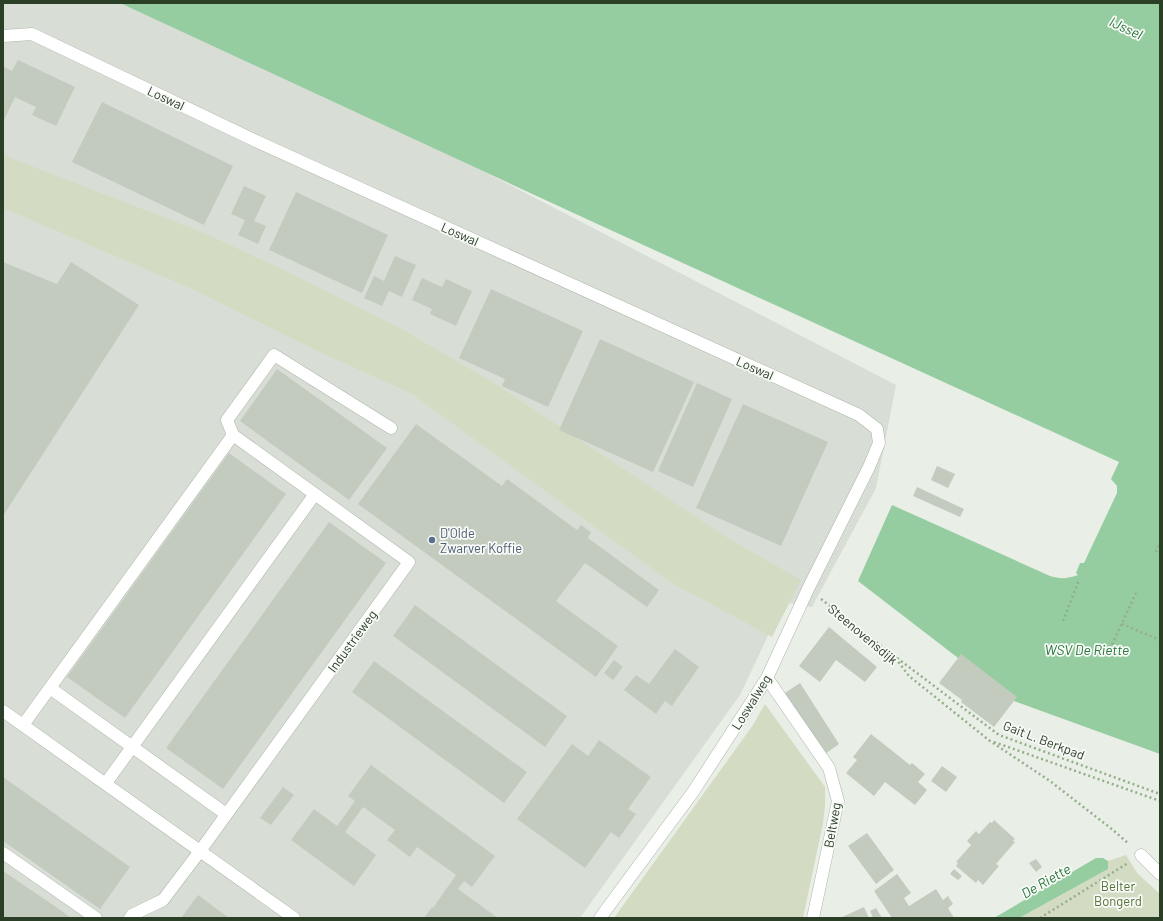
<svg xmlns="http://www.w3.org/2000/svg" width="1163" height="921" font-family="Barlow,sans-serif">
<style>
.built{fill:#d8ded5}
.green{fill:#d3dcc2}
.water{fill:#95cda1}
.building{fill:#c3cbbf}
.lines{fill:none;stroke-linecap:round;stroke-linejoin:round}
.minor-casing{stroke:#acb6a9;stroke-width:13}
.path{stroke:#93ae8a;stroke-width:2.5;stroke-dasharray:2 3;stroke-linecap:butt}
.minor{stroke:#fff;stroke-width:12}
.service-dot{fill:#5c6f8a;stroke:#f8faf7;stroke-width:1.5}
.labels{text-anchor:middle;stroke-width:3.5;stroke-linejoin:round;paint-order:stroke}
.street-label{font-size:13px;fill:#2b3f27;stroke:#f8faf7}
.service-label{font-size:13px;fill:#4e5e75;stroke:#f8faf7;text-anchor:start}
.park-label{font-size:13px;fill:#567235;stroke:#f8faf7}
.water-label{font-size:14px;font-style:italic;fill:#267539;stroke:#f8faf7}
</style>
<rect width="100%" height="100%" fill="#e9eee6"/>
<path class="built" d="M3 3H159L896 385 876 488 812 607 784 602 740 695 580 918H3Z"/>
<path class="green" d="M3 155 202 232 290 273 403 330 491 381 723 535 801 580 772 637 672 583 412 394 311 348 192 289 3 208Z
M765 704 825 787V806L823 823 803 918H614L753 725Z
M1126 855 1137 873 1160 894V918H1019L1107 869 1108 861Z"/>
<path class="water" d="M120 3H1160V754L1014 701 858 581 892 505 1050 576C1061 579 1066 579 1078 575L1076 573 1080 563H1084L1117 493V486L1111 479 1119 462 593 222Z
M1096 858H1103L1108 861V869L1019 918H994Z"/>
<path class="building" d="M18 60 75 87 56 126 32 115 36 107 15 97 3 122V68L4 67 12 71Z
M102 102 233 166 204 225 72 162Z
M244 186 266 196 254 221 266 226 258 244 238 235 245 220 231 214Z
M296 192 388 235 362 293 269 250Z
M395 256 416 265 402 297 389 291 382 306 364 298 374 276 384 281Z
M3 262 57 284 71 262 139 305 3 516Z
M422 278 442 287 446 279 472 291 456 326 430 314 432 309 412 300Z
M491 289 583 331 548 407 502 386 505 379 459 358Z
M600 339 694 382 653 472 559 430Z
M277 369 387 448 349 500 240 421Z
M697 383 732 399 693 487 658 471Z
M743 404 828 442 781 546 696 508Z
M416 424 502 486 507 479 577 530 581 525 591 532 588 538 659 590 647 607 585 563 556 601 618 646 596 677 358 504Z
M229 453 286 494 125 718 67 677Z
M937 466 955 474 948 488 931 480Z
M917 487 964 509 960 517 913 496Z
M329 522 386 563 223 789 166 748Z
M415 605 567 716 545 747 393 636Z
M829 627 877 667 865 682 836 660 820 682 799 666Z
M675 649 699 667 672 706 665 701 656 714 624 690 636 675 649 684Z
M961 654 1017 697 994 727 961 702 962 700 939 683Z
M614 660 623 667 613 680 604 673Z
M374 661 527 772 504 803 352 692Z
M800 683 839 744 825 754 785 693Z
M871 734 910 765 912 763 925 774 918 782 927 790 915 805 885 782 874 796 846 773 857 760 853 757Z
M599 740 651 777 628 809 636 814 619 838 611 832 585 868 517 819 572 744 588 756Z
M371 765 495 856 472 887 464 881 458 889 498 918H424L432 907 433 908 456 875 417 847 410 857 387 840 395 830 363 807 345 832 376 855 354 886 291 840 314 809 337 826 355 801 348 796Z
M942 766 957 777 946 792 931 781Z
M3 777 130 867 100 909 3 841Z
M283 787 294 795 271 825 260 818Z
M994 820 1015 839 1013 841 1015 842 996 864 999 866 983 885 978 880 976 883 956 866 958 863 956 862 971 845 967 841 976 831 979 834 990 822 992 823Z
M867 833 894 870 876 884 848 846Z
M1036 859 1042 867 1036 872 1029 863Z
M954 869 962 876 958 880 950 874Z
M3 871 59 909 71 918H3Z
M897 874 911 893 904 898 909 906 936 889 943 900 948 896 953 904 948 908 954 918H892L874 891Z
M198 895 225 915 229 918H181Z
M864 907 869 918H840Z
M876 908 882 918H873L870 911Z"/>
<g class="lines">
<defs>
<path id="minor" d="M3 36 32 34 256 141 859 415 877 429 879 443 869 467 808 589 767 678 693 792 600 918
M767 678 829 768 838 801 813 918
M50 688 226 814
M3 711 294 918
M23 725 233 435
M106 783 315 494
M3 853 96 918
M1141 855 1160 874
M130 918 132 915 163 900 200 851 409 562 233 435 227 420 274 355 391 428"/>
</defs>
<use href="#minor" class="minor-casing"/>
<path class="path" d="M1156 552 1160 544
M821 599 894 656 909 676 990 741 1050 781 1113 830 1129 844
M1063 621 1079 580
M1122 624 1160 640
M1110 649 1136 593
M897 658 999 735 1160 794
M994 742 1160 801
M1040 918 1128 863"/>
<use href="#minor" class="minor"/>
</g>
<circle class="service-dot" cx="432" cy="540" r="4"/>
<g class="labels">
<g class="street-label">
<text transform="translate(166 98) rotate(25)" y="5">Loswal</text>
<text transform="translate(460 234) rotate(24)" y="5">Loswal</text>
<text transform="translate(755 368) rotate(24)" y="5">Loswal</text>
<text transform="translate(863 634) rotate(40)" y="5">Steenovensdijk</text>
<text transform="translate(352 641) rotate(-54)" y="5">Industrieweg</text>
<text transform="translate(751 702) rotate(-58)" y="5">Loswalweg</text>
<text transform="translate(1044 740) rotate(21)" y="5">Gait L. Berkpad</text>
<text transform="translate(832 825) rotate(-80)" y="5">Beltweg</text>
</g>
<g class="service-label">
<text x="440" y="538">D'Olde<tspan x="440" dy="15">Zwarver Koffie</tspan></text>
</g>
<g class="park-label">
<text x="1118" y="891">Belter<tspan x="1118" dy="15">Bongerd</tspan></text>
</g>
<g class="water-label">
<text transform="translate(1126 28) rotate(25)" y="5">IJssel</text>
<text x="1087" y="655">WSV De Riette</text>
<text transform="translate(1046 881) rotate(-30)" y="5">De Riette</text>
</g>
</g>
<rect width="1163" height="921" fill="none" stroke="#2b3f27" stroke-width="8"/>
</svg>
